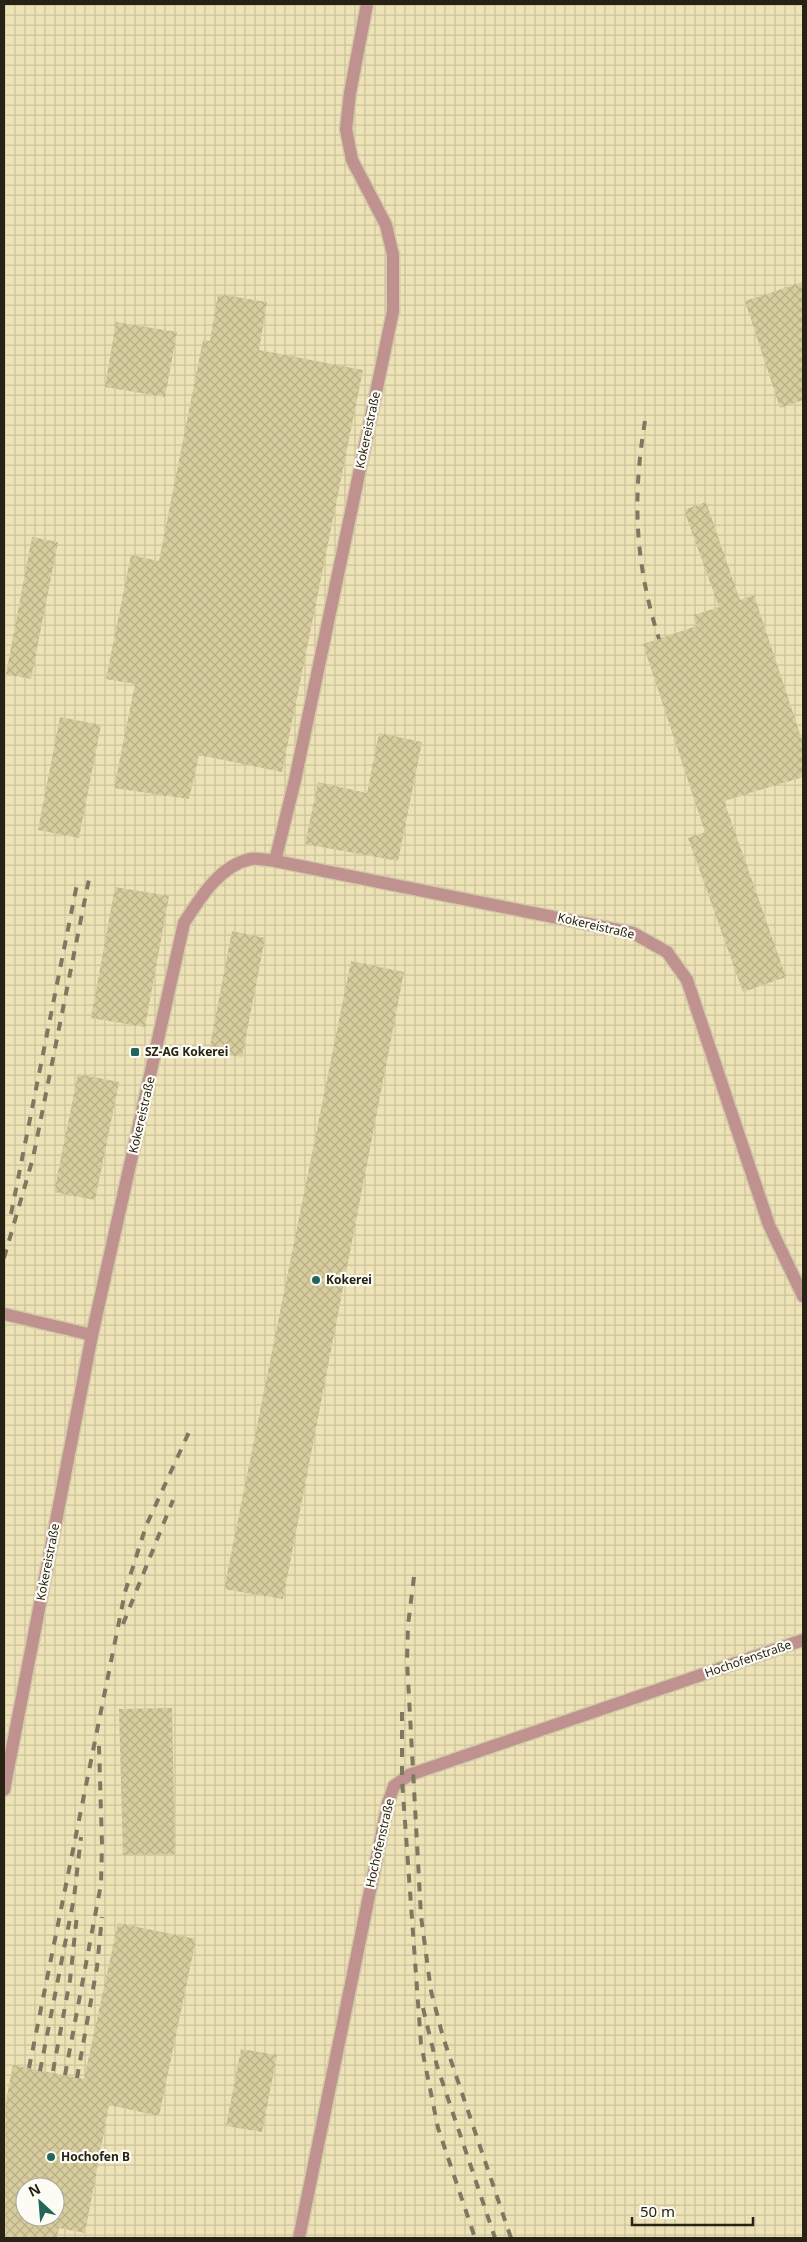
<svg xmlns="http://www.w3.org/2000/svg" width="807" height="2242" font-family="'Noto Sans',sans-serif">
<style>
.industrial{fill:url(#industrial-grid);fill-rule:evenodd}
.building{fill:url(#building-cross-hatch);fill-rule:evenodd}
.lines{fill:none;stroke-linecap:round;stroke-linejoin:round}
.minor-casing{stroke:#d2caa8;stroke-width:15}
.minor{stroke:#bf928f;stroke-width:12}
.rail{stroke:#7e7860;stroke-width:4;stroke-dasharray:9 9;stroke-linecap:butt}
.poi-dot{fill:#226759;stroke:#fdfcf4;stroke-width:2}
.labels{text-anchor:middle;stroke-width:4.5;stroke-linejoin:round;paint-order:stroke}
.street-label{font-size:12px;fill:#262214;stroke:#fdfcf4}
.poi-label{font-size:12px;font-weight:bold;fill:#262214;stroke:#fdfcf4;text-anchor:start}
</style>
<defs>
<pattern id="industrial-grid" width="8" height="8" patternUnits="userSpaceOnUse" patternTransform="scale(1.25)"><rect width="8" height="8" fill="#eee3b7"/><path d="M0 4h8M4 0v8" fill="none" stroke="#ccc29c"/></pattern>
<pattern id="building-cross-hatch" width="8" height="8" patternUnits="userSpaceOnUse" patternTransform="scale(1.25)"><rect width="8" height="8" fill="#d7cc9d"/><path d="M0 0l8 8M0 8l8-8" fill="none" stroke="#b8af86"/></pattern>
</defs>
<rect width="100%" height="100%" fill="#f8efc9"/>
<path class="industrial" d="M4 4H803V2238H4ZM25 2187H55V2217H25Z"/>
<path class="building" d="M803 282V400L780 408 745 301Z
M218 294 267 302 259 350 363 370 282 772 199 755 189 799 114 788 135 684 106 679 131 555 159 561 203 340 210 341Z
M116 322 177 332 165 397 105 387Z
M706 502 740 600 754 595 803 743V777L724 801 786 977 743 992 688 838 705 832 643 644 697 626 694 615 719 607 684 510Z
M32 537 58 542 31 679 6 674Z
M60 717 101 725 79 838 38 830Z
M379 733 422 742 398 861 305 844 318 782 367 793Z
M115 887 169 896 145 1027 91 1018Z
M232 931 265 938 242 1057 209 1051Z
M351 961 404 972 283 1599 224 1589Z
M78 1074 119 1082 95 1200 54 1192Z
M172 1708 175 1854 123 1855 119 1709Z
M118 1923 196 1939 159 2116 109 2105 85 2233 59 2228 57 2238H4V2111L13 2065 84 2079ZM25 2187H55V2217H25Z
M241 2049 277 2055 262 2132 226 2126Z"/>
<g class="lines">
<defs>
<path id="minor" d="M275 861 295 780 393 311V255L386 225 352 160 346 129 350 93 367 4
M4 1314 92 1335
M4 1790 92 1335 184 923C200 898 220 865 251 859 258 858 268 860 275 861L633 933 667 952 687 980 769 1225 803 1296
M299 2238 388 1803 394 1786 409 1775 803 1640"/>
</defs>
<use href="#minor" class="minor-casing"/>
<use href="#minor" class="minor"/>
<path class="rail" d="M645 421C632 499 635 563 659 639
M11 1214 78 879
M4 1258 33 1158 89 879
M414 1577 408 1625 407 1661 421 1916 431 1991 443 2037 511 2238
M123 1624 173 1500
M402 1712V1780L421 2044 438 2128 475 2238
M423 2008 437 2066 495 2238
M29 2068 125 1592 146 1526 189 1432
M40 2071 74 1898 81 1837
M53 2071 70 1980 77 1915
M65 2075 101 1884 102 1845 99 1746
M77 2078 97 1967 102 1917"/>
</g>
<g class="poi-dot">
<rect x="130" y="1047" width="10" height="10" rx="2.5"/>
<circle cx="316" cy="1280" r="5"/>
<circle cx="51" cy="2157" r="5"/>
</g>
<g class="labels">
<g class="street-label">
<text transform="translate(368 430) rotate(-78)" y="4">Kokereistraße</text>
<text transform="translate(596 926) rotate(13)" y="4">Kokereistraße</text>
<text transform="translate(142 1115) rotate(-77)" y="4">Kokereistraße</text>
<text transform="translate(48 1562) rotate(-79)" y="4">Kokereistraße</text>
<text transform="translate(748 1659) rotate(-19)" y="4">Hochofenstraße</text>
<text transform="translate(380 1843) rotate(-77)" y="4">Hochofenstraße</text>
</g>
<g class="poi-label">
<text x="145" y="1056">SZ-AG Kokerei</text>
<text x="326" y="1284">Kokerei</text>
<text x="61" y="2161">Hochofen B</text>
</g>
</g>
<rect width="807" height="2242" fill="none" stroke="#262214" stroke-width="10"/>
<g transform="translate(40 2202) rotate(334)"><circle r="24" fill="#fdfcf4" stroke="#a7a59a"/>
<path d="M0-4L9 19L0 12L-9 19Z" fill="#226759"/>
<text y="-8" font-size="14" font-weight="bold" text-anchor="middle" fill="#262214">N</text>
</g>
<path d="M632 2217v8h121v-8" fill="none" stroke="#262214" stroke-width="2.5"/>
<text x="640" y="2217" font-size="15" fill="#262214" stroke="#fdfcf4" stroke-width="4" paint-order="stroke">50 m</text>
</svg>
